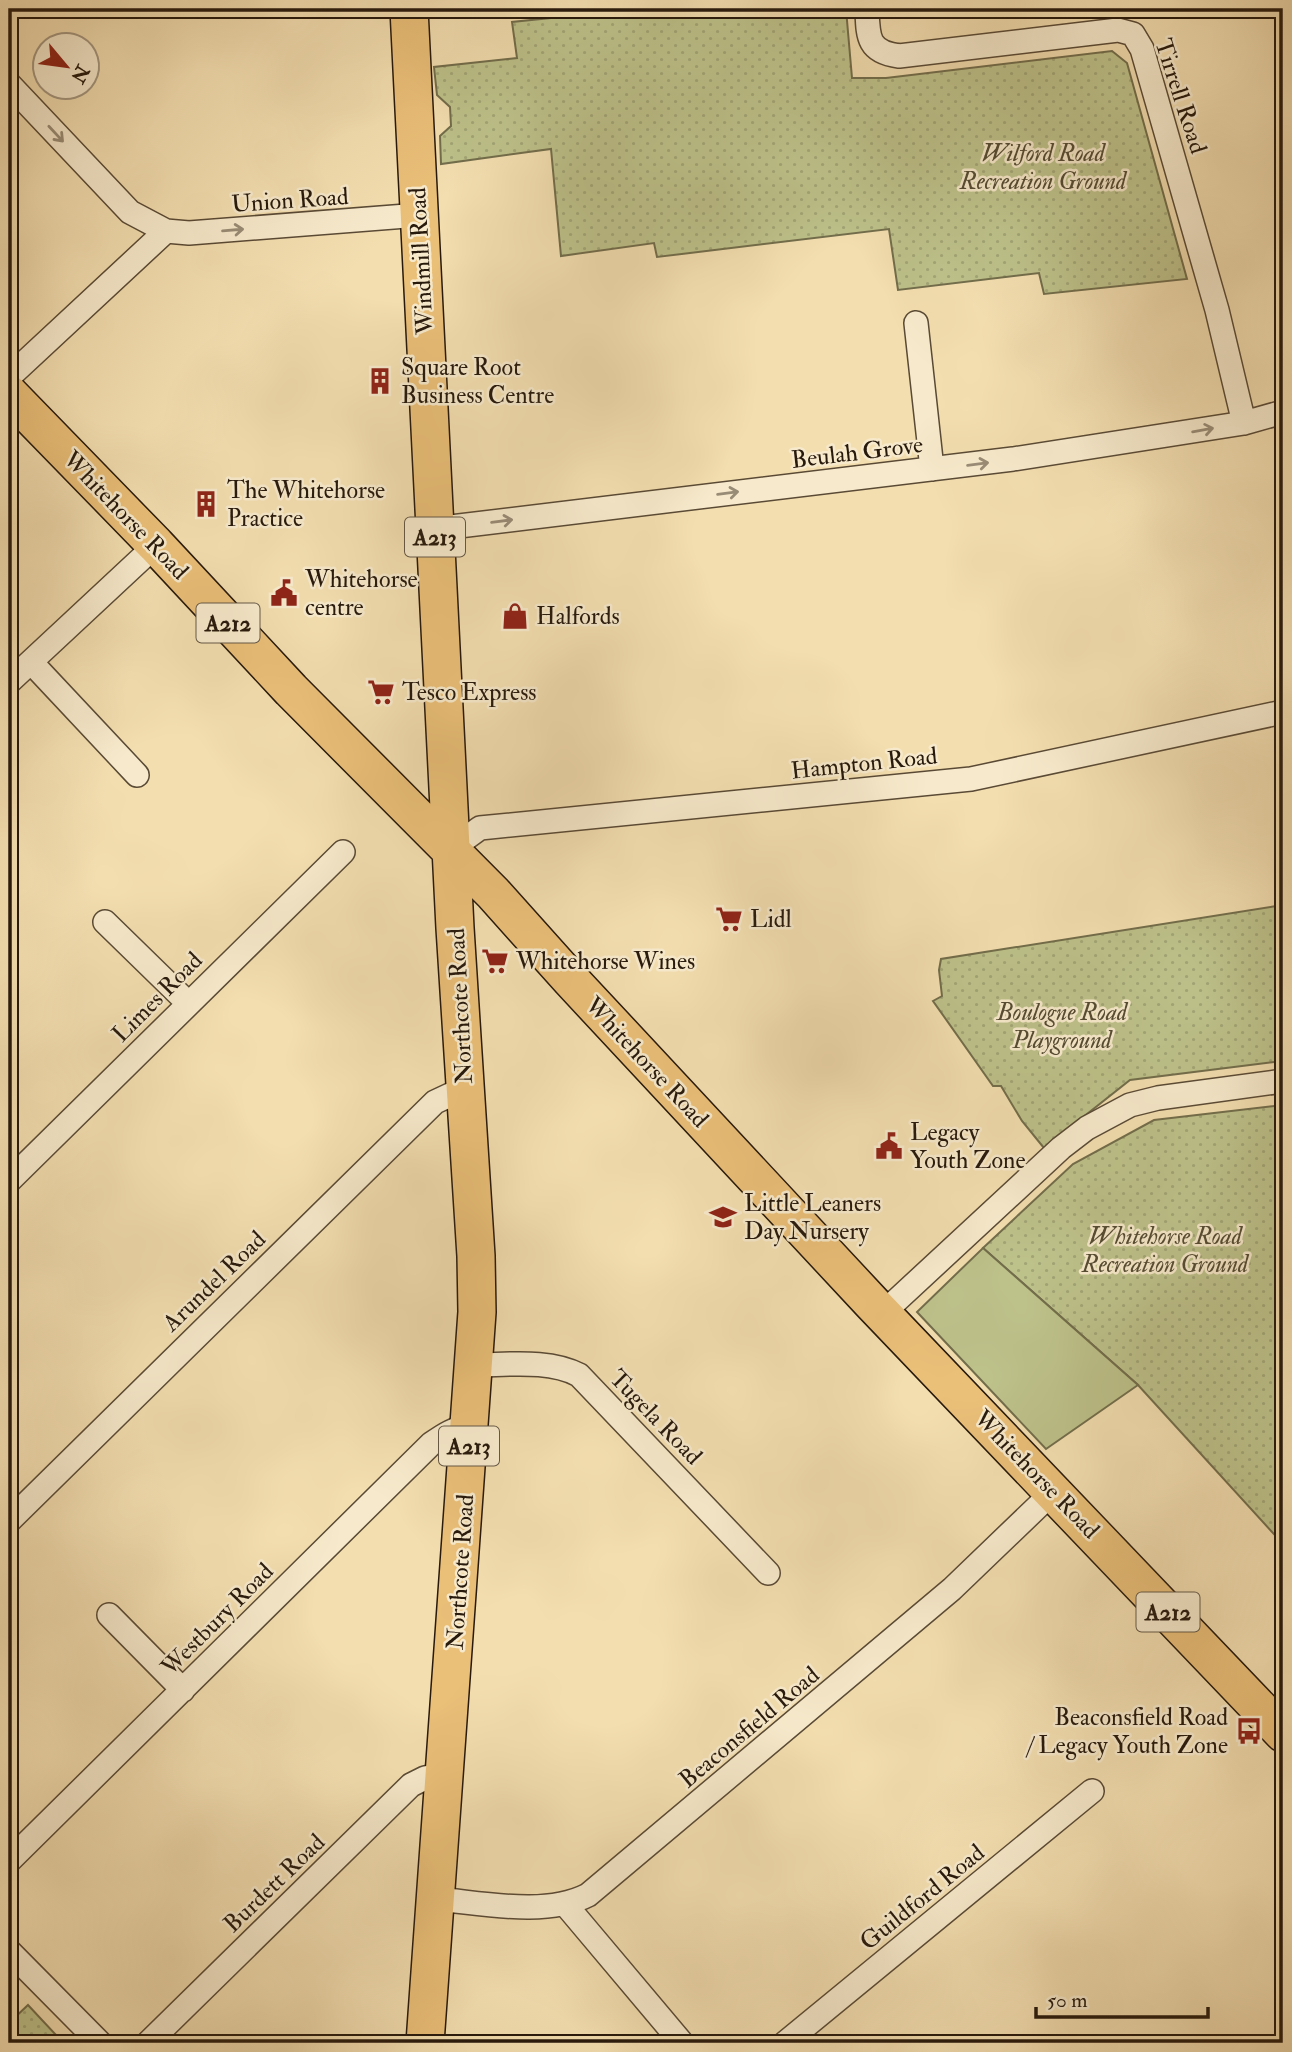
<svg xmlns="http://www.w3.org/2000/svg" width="1292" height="2052" font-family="'IM FELL Double Pica',serif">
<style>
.park{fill:url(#park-dots);stroke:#726d4b;stroke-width:2}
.garden{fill:#bdc18a;stroke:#726d4b;stroke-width:2}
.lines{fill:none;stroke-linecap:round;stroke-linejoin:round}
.street-casing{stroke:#5a4a35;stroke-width:26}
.primary-casing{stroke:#27190c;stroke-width:40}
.street{stroke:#f7eacc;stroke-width:23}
.primary{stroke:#eabf78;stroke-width:37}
.oneway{stroke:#998c76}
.labels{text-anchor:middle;stroke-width:5;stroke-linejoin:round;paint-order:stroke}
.shield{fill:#f7eacc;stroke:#655846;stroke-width:2}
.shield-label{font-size:23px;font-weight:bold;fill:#27190c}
.street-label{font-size:24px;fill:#27190c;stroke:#f7eacc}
.park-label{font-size:24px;font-style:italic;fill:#544b32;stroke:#f7eacc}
.poi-label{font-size:24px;fill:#27190c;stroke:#f7eacc;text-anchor:start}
</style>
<defs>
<pattern id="park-dots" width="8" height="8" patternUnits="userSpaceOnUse" patternTransform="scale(1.75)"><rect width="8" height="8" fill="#bdc18a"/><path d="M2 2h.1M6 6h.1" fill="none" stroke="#a2a576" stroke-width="1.8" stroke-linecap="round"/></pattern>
</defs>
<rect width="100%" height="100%" fill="#f3deb0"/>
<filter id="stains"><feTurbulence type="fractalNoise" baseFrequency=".00286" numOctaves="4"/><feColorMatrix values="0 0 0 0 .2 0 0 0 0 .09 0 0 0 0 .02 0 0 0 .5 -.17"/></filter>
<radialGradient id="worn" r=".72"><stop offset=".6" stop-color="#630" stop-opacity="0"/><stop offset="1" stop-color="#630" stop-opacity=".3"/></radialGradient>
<path class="park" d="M639 9H846L852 78H886L1112 51 1127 63 1187 279 1044 294 1039 273 898 290 889 229 657 257 654 243 561 256 551 149 441 164 440 136 451 126 450 107 437 95 434 67 517 58 512 22Z
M1283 905V1061L1130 1080 1044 1148 1022 1121 1001 1086H993L933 1001 942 996 939 970 941 959Z
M1283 1105V1544L1138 1385 983 1248 1073 1164 1154 1120Z
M28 2005 56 2035 47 2043H9V2023Z"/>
<path class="garden" d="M983 1248 1138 1385 1046 1449 917 1312Z"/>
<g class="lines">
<defs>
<path id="street" d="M867 9C868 36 867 52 899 56L1118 30 1133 34 1142 49 1217 310 1244 423
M9 84 130 212 166 231 189 233 419 215
M916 323 932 469
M9 377 166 231
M434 529 1013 459 1244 423 1283 412
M31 662 137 775
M9 682 156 545
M451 849 480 828 971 779 1283 712
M105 922 188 1003
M9 1181 343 852
M883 1313 1061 1148 1087 1128 1130 1105 1158 1098 1283 1081
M474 1365C507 1365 549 1359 579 1375L768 1573
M9 1521 435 1102 450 1095 465 1094
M109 1615 183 1690
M9 1861 431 1444C444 1435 454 1428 471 1426
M436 1899C483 1903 545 1917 588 1895L952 1589 1054 1491
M565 1904 682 2043
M9 1951 100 2043
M148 2043 411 1785 425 1778 444 1774
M785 2043 1092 1791"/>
<path id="primary" d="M409 9 455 928 476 1256 477 1312 425 2043
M9 394 156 545 291 690 493 893 571 980 872 1303 1283 1733"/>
</defs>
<use href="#street" class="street-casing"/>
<use href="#primary" class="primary-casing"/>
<use href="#street" class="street"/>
<use href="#primary" class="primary"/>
</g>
<defs><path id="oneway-shaft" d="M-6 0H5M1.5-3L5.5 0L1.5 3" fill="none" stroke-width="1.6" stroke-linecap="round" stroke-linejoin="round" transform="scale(1.75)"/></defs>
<g class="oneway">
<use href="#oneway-shaft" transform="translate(56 134) rotate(47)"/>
<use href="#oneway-shaft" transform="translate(233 230) rotate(-5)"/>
<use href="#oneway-shaft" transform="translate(1203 430) rotate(-10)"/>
<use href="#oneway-shaft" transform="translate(978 464) rotate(-7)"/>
<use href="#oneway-shaft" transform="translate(728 493) rotate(-7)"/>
<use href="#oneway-shaft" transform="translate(502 521) rotate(-7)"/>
</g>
<defs>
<symbol id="building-bare" viewBox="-9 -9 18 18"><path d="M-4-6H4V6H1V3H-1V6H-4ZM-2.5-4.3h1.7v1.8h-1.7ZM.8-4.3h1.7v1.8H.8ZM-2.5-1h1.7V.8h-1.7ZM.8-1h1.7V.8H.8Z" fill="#8f2418" stroke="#f7eacc" stroke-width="2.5" paint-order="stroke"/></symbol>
<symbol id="civic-bare" viewBox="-9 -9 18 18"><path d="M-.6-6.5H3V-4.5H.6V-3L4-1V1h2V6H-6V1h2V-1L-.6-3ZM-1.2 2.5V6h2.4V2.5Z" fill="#8f2418" stroke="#f7eacc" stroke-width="2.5" paint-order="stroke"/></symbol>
<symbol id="shop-bare" viewBox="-9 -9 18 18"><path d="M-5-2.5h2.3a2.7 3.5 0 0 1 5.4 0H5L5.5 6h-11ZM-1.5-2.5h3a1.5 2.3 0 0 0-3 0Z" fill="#8f2418" stroke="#f7eacc" stroke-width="2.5" paint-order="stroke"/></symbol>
<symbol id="supermarket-bare" viewBox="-9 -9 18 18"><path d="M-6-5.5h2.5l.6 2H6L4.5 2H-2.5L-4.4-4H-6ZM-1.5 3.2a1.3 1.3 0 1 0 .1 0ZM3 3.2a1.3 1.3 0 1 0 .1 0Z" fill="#8f2418" stroke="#f7eacc" stroke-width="2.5" paint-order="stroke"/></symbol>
<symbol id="school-bare" viewBox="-9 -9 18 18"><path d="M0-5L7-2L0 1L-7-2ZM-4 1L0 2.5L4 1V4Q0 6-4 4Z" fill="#8f2418" stroke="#f7eacc" stroke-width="2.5" paint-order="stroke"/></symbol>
<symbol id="bus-bare" viewBox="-9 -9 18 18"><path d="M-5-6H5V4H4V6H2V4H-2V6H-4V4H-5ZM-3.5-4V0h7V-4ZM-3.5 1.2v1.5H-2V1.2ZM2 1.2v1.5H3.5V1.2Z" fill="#8f2418" stroke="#f7eacc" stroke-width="2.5" paint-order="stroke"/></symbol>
</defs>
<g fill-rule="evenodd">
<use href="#building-bare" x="361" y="362" width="38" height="38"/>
<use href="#building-bare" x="187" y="485" width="38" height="38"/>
<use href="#civic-bare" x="265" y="574" width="38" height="38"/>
<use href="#shop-bare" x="496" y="597" width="38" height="38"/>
<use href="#supermarket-bare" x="362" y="673" width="38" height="38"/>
<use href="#supermarket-bare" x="710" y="900" width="38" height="38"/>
<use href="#supermarket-bare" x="476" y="942" width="38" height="38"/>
<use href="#civic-bare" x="870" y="1127" width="38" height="38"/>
<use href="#school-bare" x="704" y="1198" width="38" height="38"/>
<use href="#bus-bare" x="1230" y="1712" width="38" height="38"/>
</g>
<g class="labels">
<g class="shield">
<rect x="405" y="517.5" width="60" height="39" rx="5"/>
<rect x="196.5" y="603.5" width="63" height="39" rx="5"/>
<rect x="439" y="1426.5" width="60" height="39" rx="5"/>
<rect x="1136.5" y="1592.5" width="63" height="39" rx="5"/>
</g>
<g class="shield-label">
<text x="435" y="545">A213</text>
<text x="228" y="631">A212</text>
<text x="469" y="1454">A213</text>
<text x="1168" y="1620">A212</text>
</g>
<g class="street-label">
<text transform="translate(1181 96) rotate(72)" y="8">Tirrell Road</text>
<text transform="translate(290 200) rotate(-4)" y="8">Union Road</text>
<text transform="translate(421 261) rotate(-93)" y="8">Windmill Road</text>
<text transform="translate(857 452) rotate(-7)" y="8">Beulah Grove</text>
<text transform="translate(126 515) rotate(46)" y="8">Whitehorse Road</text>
<text transform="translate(864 763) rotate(-6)" y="8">Hampton Road</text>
<text transform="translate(157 997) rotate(-45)" y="8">Limes Road</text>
<text transform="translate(460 1006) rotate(-93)" y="8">Northcote Road</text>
<text transform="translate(647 1062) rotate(47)" y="8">Whitehorse Road</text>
<text transform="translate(214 1281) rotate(-44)" y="8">Arundel Road</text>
<text transform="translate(656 1417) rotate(46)" y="8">Tugela Road</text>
<text transform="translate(1037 1474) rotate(46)" y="8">Whitehorse Road</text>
<text transform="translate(460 1572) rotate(-86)" y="8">Northcote Road</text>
<text transform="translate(217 1619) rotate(-45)" y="8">Westbury Road</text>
<text transform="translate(749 1727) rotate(-40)" y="8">Beaconsfield Road</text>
<text transform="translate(274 1883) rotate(-44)" y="8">Burdett Road</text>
<text transform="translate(922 1897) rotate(-39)" y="8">Guildford Road</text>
</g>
<g class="park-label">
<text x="1043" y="161">Wilford Road<tspan x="1043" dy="28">Recreation Ground</tspan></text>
<text x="1062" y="1020">Boulogne Road<tspan x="1062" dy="28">Playground</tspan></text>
<text x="1165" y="1244">Whitehorse Road<tspan x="1165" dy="28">Recreation Ground</tspan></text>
</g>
<g class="poi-label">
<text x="401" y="375">Square Root<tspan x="401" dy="28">Business Centre</tspan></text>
<text x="227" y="498">The Whitehorse<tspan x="227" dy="28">Practice</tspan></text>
<text x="305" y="587">Whitehorse<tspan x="305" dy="28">centre</tspan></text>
<text x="536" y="624">Halfords</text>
<text x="402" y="700">Tesco Express</text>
<text x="750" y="927">Lidl</text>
<text x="516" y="969">Whitehorse Wines</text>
<text x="910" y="1140">Legacy<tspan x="910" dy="28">Youth Zone</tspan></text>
<text x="744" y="1211">Little Leaners<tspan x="744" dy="28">Day Nursery</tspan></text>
<text x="1228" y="1725" text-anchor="end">Beaconsfield Road<tspan x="1228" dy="28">/ Legacy Youth Zone</tspan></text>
</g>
</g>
<rect width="1292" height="2052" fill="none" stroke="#f3deb0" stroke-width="35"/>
<rect x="10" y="10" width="1271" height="2031" fill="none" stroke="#27190c" stroke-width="3.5"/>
<rect x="18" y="18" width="1257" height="2017" fill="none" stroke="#27190c" stroke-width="2"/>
<g transform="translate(66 66) rotate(119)"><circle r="33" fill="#f7eacc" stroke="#a4967f" stroke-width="2"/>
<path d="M0-5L12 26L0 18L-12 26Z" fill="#8f2418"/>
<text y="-10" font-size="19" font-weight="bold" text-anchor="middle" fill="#27190c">N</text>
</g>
<path d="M1036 2007v10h172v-10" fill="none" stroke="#27190c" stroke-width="3.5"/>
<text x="1047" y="2007" font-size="21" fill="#27190c" stroke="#f7eacc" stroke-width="5" paint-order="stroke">50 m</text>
<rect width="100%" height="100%" filter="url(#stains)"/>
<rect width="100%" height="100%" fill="url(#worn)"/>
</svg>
